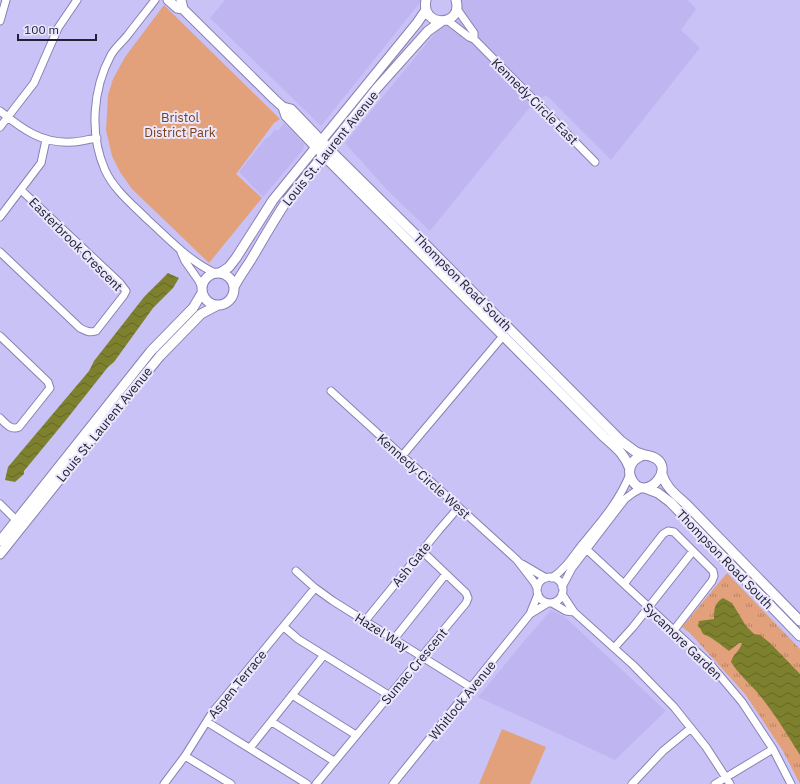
<svg xmlns="http://www.w3.org/2000/svg" width="800" height="784" font-family="'IBM Plex Sans',sans-serif">
<style>
.built{fill:#bfb6f1}
.grass{fill:url(#grass-tufts)}
.green{fill:#e2a17a}
.water{fill:url(#water-waves)}
.lines{fill:none;stroke-linecap:round;stroke-linejoin:round}
.minor-casing{stroke:#8981b3;stroke-width:9}
.major-casing{stroke:#8981b3;stroke-width:11}
.minor{stroke:#fff;stroke-width:7}
.major{stroke:#fff;stroke-width:9}
.labels{text-anchor:middle;stroke-width:4;stroke-linejoin:round;paint-order:stroke}
.street-label{font-size:13px;fill:#232034;stroke:#eae7fd}
.park-label{font-size:13px;fill:#7a3f17;stroke:#eae7fd}
</style>
<defs>
<pattern id="grass-tufts" width="24" height="20" patternUnits="userSpaceOnUse"><rect width="24" height="20" fill="#e2a17a"/><path d="M3 7l-1-3M5 7V3M7 7l1-3M15 17l-1-3M17 17v-4M19 17l1-3" fill="none" stroke="#b78365"/></pattern>
<pattern id="water-waves" width="16" height="10" patternUnits="userSpaceOnUse"><rect width="16" height="10" fill="#7d802d"/><path d="M0 5q4-4 8 0t8 0" fill="none" stroke="#666827"/></pattern>
</defs>
<rect width="100%" height="100%" fill="#c9c2f7"/>
<path class="built" d="M225 0H422L321 126 210 18Z
M462 0H688L696 9 681 30 700 48 611 160 546 95 531 106 430 231 387 190 345 143Z
M284 123 304 144 303 150 263 197 239 172 265 139 270 136 275 129 278 131Z
M551 610 565 617 666 711 615 760 478 697 525 640Z"/>
<path class="grass" d="M727 573 800 649V784L783 751 745 694 690 633 682 627Z"/>
<path class="green" d="M164 5 280 119 274 123 236 174 262 198 209 263 132 189 120 172 112 156 106 130 108 95 113 79 125 57Z
M502 729 546 747 530 784H479Z"/>
<path class="water" d="M168 273 179 278 173 288 153 308 114 362 108 367 66 420 24 471V474L15 482 5 480 8 467 89 371 94 361 144 297Z
M723 598 732 603 746 626 754 634 760 635 770 643 800 674V755C787 734 773 711 757 692 749 683 737 672 731 662 733 654 740 651 742 643H739L729 651C720 644 713 638 703 634L700 628 698 626 699 621 714 619C714 610 714 603 723 598Z"/>
<g class="lines">
<defs>
<path id="minor" d="M155 0C146 12 136 24 127 36 122 42 115 48 111 55 93 88 89 134 105 170 114 190 133 205 148 220 169 239 189 261 215 273
M447 20 469 37 474 39V33L457 9
M0 21 6 0
M474 39 595 162
M0 111C22 129 42 144 72 142 80 142 89 139 97 138
M0 127 34 83 58 28 77 0
M0 217 41 163 46 140
M0 252 80 328C86 331 89 333 96 331L124 295 126 291 120 283 21 190
M181 252 185 261 199 281 202 288
M0 336 48 382 50 388 19 427C11 431 5 423 0 418
M331 391 517 560 534 582 537 588
M402 456 503 336
M0 504 16 520
M582 545 710 664 742 702 773 749 791 784
M522 564 546 578
M296 571 315 588 333 601 472 688
M537 590a13 13 0 1 1 26 0a13 13 0 1 1-26 0Z
M552 578C565 569 572 558 581 546 600 523 619 502 630 474
M624 584 663 534 668 531 674 532 713 571 714 576 712 581 674 630
M562 587 572 568 625 499 633 493 642 488
M562 594 574 612 633 665 674 707 706 747 730 784
M552 603 566 611 574 612
M530 614 548 603
M365 621 439 530 458 508
M284 627 298 639 390 696
M394 639 446 574
M614 648 633 627 693 551
M292 695 356 735
M207 722 307 784
M272 722 334 761
M250 748 324 655
M185 756 231 784
M164 784 185 756 212 713 315 588
M316 784 466 603 468 598 466 593 422 551
M393 784 530 614 538 594
M632 784 663 751 691 728
M715 784 773 749"/>
<path id="major" d="M168 0 177 8 183 9
M181 0 183 9 274 99 283 107 291 109 338 158 426 245 621 441 636 452 645 455
M426 0C420 28 464 27 456 0
M283 107 286 116 329 161 604 437C616 448 624 453 630 469
M220 273 229 267 236 258 273 200 417 23 426 10
M202 289a16 16 0 1 1 32 0a16 16 0 1 1-32 0Z
M234 287C239 277 246 268 252 258 264 238 275 218 288 199L377 88 428 31 442 21
M645 455C685 461 644 508 631 478 626 466 635 457 645 455Z
M662 474C666 489 678 496 689 507L800 621
M645 488 658 493 670 502 800 636
M0 541 151 351 193 308 202 293
M0 554 75 460 160 356 201 314 218 305"/>
</defs>
<use href="#minor" class="minor-casing"/>
<use href="#major" class="major-casing"/>
<use href="#minor" class="minor"/>
<use href="#major" class="major"/>
</g>
<g class="labels">
<g class="street-label">
<text transform="translate(535 101) rotate(45)" y="5">Kennedy Circle East</text>
<text transform="translate(330 148) rotate(-51)" y="5">Louis St. Laurent Avenue</text>
<text transform="translate(76 244) rotate(45)" y="5">Easterbrook Crescent</text>
<text transform="translate(463 282) rotate(45)" y="5">Thompson Road South</text>
<text transform="translate(104 424) rotate(-51)" y="5">Louis St. Laurent Avenue</text>
<text transform="translate(424 476) rotate(42)" y="5">Kennedy Circle West</text>
<text transform="translate(725 559) rotate(46)" y="5">Thompson Road South</text>
<text transform="translate(411 564) rotate(-51)" y="5">Ash Gate</text>
<text transform="translate(382 632) rotate(32)" y="5">Hazel Way</text>
<text transform="translate(683 641) rotate(44)" y="5">Sycamore Garden</text>
<text transform="translate(414 666) rotate(-50)" y="5">Sumac Crescent</text>
<text transform="translate(237 684) rotate(-51)" y="5">Aspen Terrace</text>
<text transform="translate(462 700) rotate(-51)" y="5">Whitlock Avenue</text>
</g>
<g class="park-label">
<text x="180" y="122">Bristol<tspan x="180" dy="15">District Park</tspan></text>
</g>
</g>
<path d="M18 34v6h78v-6" fill="none" stroke="#232034" stroke-width="2"/>
<text x="24" y="34" font-size="12" fill="#232034" stroke="#eae7fd" stroke-width="3" paint-order="stroke">100 m</text>
</svg>
